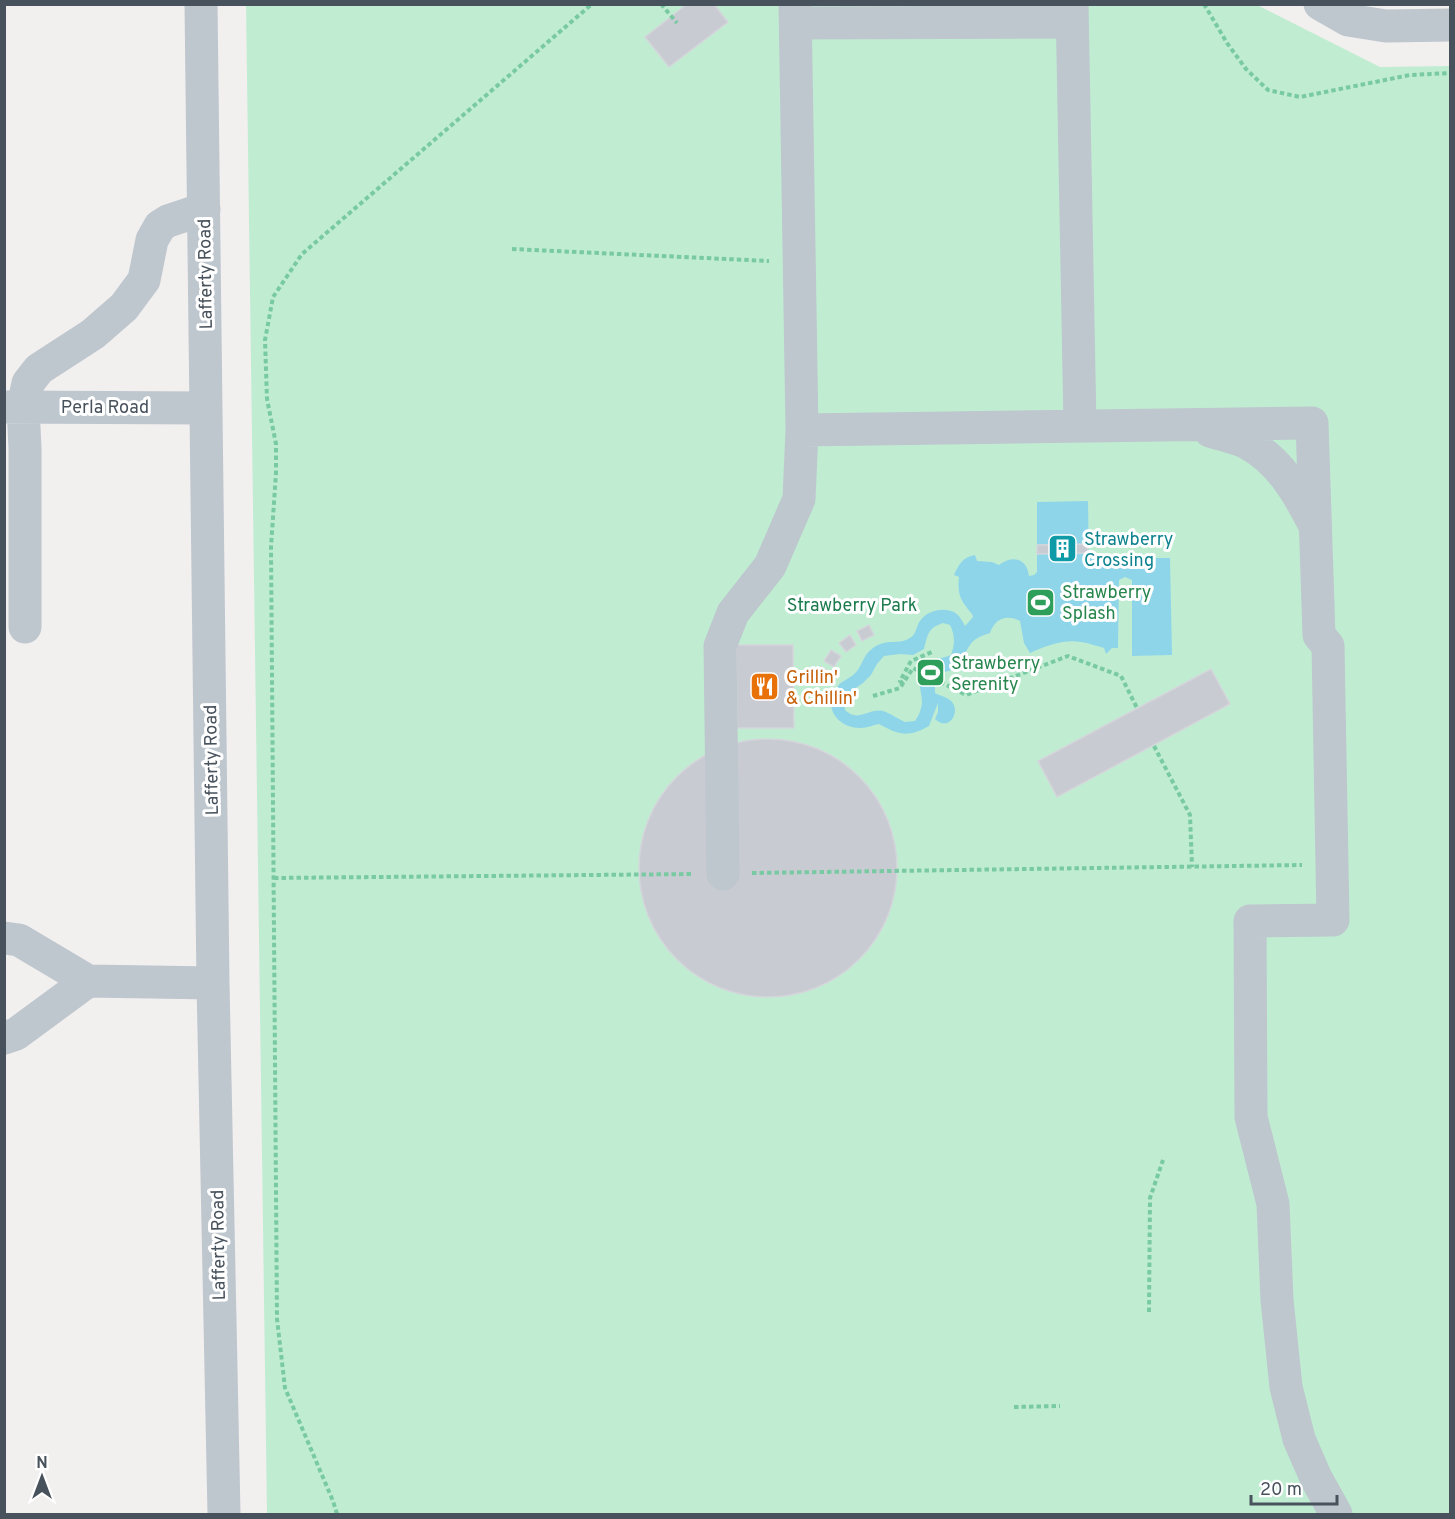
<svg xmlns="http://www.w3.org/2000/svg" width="1455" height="1519" font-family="Overpass,sans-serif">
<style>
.green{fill:#c0edd2}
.water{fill:#8fd5e9;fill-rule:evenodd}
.building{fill:#c9cbd2;stroke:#d4d6db;stroke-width:1.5}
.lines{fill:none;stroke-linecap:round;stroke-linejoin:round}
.path{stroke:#79caa3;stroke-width:4;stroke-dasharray:4.5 3;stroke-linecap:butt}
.minor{stroke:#bec6ce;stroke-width:33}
.labels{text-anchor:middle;stroke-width:6;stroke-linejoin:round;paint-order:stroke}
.street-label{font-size:18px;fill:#48525c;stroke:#fff}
.culture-label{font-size:18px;fill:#0d838f;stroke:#fff;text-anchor:start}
.leisure-label{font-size:18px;fill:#27864d;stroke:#fff;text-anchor:start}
.park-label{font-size:18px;fill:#1b7b4d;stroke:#fff}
.food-label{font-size:18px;fill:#c56008;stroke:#fff;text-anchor:start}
</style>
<rect width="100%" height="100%" fill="#f2efef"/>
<path class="green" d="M246 5H1257L1380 67 1450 66V1514H267Z"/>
<path class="water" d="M1088 501 1089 558H1170L1172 655 1132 656V580L1125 577 1119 580 1118 648H1112L1106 654 1104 648C1096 646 1089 643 1081 642 1064 639 1045 646 1030 653L1024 643 1020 621C1007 614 995 618 990 633 975 638 972 640 965 654 963 659 961 664 958 667 951 672 942 671 935 675V693C940 696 948 697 952 702 961 713 948 732 935 719L938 712V703L929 726C908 738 899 735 879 724 873 725 867 728 861 728 841 729 824 711 834 692 839 680 850 680 857 671 863 663 864 654 873 648 887 638 897 645 908 639 917 635 915 628 920 621 927 610 946 606 957 614 960 617 963 622 965 626L973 617 972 614C961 601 957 595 959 577L954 575C959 564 963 557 975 555L977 561 992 562 999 565C1012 555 1027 558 1029 576L1034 575 1037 572V502ZM943 623 950 625C955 635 955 644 951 655 944 658 934 659 928 663 913 673 922 689 922 703 921 710 919 715 915 721L905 722C898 719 890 713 883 711 868 708 859 723 845 710L844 700 847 694 863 683 871 675 877 664 884 656 900 654 913 655 924 649C928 634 928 628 943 623Z"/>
<path class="building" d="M687 4H714L728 22 669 67 645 37Z
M1088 544V553L1037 554V545Z
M869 625 874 635 862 641 857 631Z
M850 635 856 645 846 652 839 643Z
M736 645H793L794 728H737Z
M831 650 841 656 834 667 824 661Z
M821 667 832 673 825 684 815 679Z
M1211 669 1230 704 1057 797 1038 761Z
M639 868a129 129 0 1 1 258 0a129 129 0 1 1-258 0Z"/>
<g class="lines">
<path class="path" d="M661 4 677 23
M1204 4 1227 43 1246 69 1268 90 1300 97 1410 75 1450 73
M512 249 769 261
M903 684 900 681 911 661 934 651
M873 696 900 688 913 668 966 695 1068 656 1121 676 1137 708
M1154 746 1190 815 1192 867
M752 873 1302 865
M274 878 693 874
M1149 1312 1150 1198 1163 1160
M1014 1407 1060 1406
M337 1514 333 1501 285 1388 277 1319 271 547 276 473V444L267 399 265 340 273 297 302 254 592 4"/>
<path class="minor" d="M201 4 213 983 224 1514
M1072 4 1080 426
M1320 4 1348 20 1386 26 1450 25
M796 23 1072 22
M4 407 206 408
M802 430 1312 423 1319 635 1328 646 1333 920 1250 921 1251 1117 1273 1204 1277 1300 1286 1387 1299 1439 1316 1478 1336 1514
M1210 431C1222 435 1236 437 1247 443 1279 460 1297 491 1313 522
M25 627V448L23 407 28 383 39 369 93 334 124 307 144 280 152 240 160 226 168 221 204 209
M723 874 720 646 733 613 770 566 799 499 802 430 795 4
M4 938 19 940 88 981
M4 1038 16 1034 88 981 213 983"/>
</g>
<defs>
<symbol id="building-square" viewBox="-11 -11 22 22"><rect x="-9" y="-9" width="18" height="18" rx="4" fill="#0f9aa8" stroke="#fff"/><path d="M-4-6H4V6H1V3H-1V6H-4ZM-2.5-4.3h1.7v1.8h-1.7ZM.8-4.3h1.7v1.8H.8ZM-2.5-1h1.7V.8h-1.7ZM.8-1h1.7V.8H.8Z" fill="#fff"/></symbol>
<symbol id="stadium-square" viewBox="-11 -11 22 22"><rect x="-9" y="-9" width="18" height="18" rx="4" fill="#2e9e5b" stroke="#fff"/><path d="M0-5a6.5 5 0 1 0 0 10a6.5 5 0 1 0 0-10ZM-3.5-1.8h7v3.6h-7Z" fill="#fff"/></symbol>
<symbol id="restaurant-square" viewBox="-11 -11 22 22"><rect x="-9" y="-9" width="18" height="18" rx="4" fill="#e8710a" stroke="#fff"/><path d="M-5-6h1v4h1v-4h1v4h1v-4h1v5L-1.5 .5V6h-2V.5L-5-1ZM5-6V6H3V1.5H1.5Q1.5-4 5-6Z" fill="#fff"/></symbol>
</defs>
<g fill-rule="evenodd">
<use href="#building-square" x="1046" y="532" width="33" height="33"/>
<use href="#stadium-square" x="1024" y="586" width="33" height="33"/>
<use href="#stadium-square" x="914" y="656" width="33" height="33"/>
<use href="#restaurant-square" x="748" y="670" width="33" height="33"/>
</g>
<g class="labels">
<g class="street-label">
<text transform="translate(205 274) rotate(-91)" y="6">Lafferty Road</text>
<text x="105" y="413">Perla Road</text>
<text transform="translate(211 760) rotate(-91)" y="6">Lafferty Road</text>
<text transform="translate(218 1245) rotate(-91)" y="6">Lafferty Road</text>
</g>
<g class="culture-label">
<text x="1084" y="545">Strawberry<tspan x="1084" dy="21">Crossing</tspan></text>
</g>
<g class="leisure-label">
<text x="1062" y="598">Strawberry<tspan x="1062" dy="21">Splash</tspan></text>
<text x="951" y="669">Strawberry<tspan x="951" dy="21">Serenity</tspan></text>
</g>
<g class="park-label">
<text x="852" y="611">Strawberry Park</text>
</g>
<g class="food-label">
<text x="786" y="683">Grillin'<tspan x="786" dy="21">&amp; Chillin'</tspan></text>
</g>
</g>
<rect width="1455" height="1519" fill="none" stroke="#48525c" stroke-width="12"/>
<g transform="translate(42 1477)" stroke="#ffffff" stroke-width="4.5" paint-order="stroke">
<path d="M0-4.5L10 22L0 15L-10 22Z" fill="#48525c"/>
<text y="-9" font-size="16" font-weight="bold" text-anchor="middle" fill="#48525c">N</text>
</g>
<path d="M1251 1495v9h86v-9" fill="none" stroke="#48525c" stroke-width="3"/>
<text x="1260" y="1495" font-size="18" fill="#48525c" stroke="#ffffff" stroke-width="4.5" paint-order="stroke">20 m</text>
</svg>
